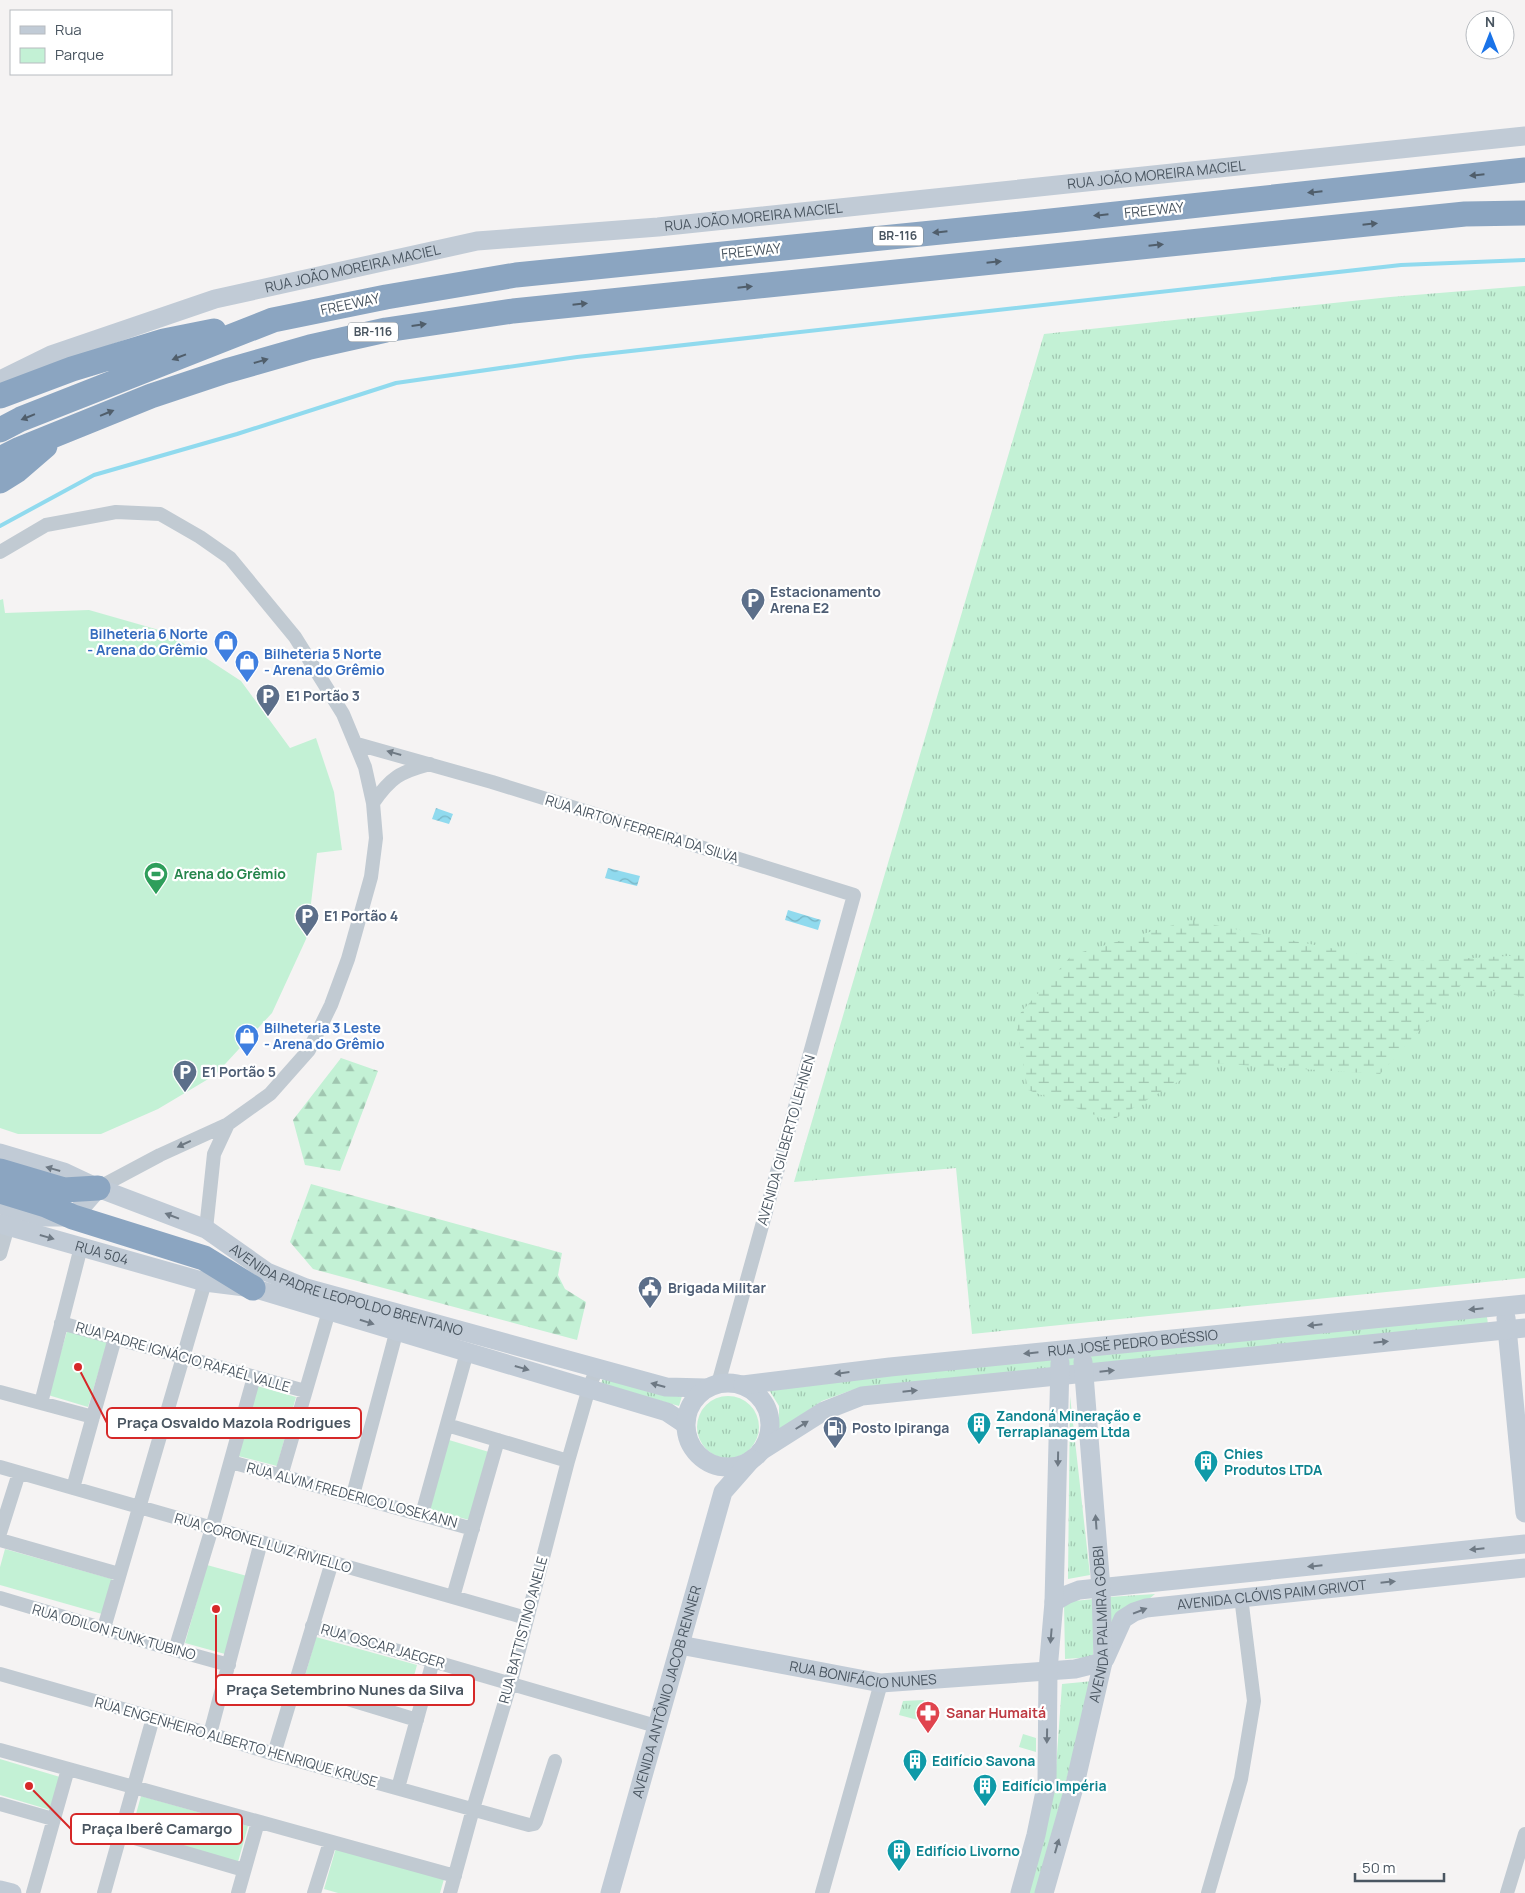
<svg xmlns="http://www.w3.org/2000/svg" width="1525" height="1893" font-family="Manrope,sans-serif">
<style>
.grass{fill:url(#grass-tufts)}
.forest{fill:url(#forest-firs)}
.wetland{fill:url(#wetland-marsh)}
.park{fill:#c3f1d5}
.water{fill:url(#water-waves)}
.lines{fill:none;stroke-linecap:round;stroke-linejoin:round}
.stream{stroke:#90daee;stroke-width:4}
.street{stroke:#c1cad2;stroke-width:14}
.secondary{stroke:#c1cbd6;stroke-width:19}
.highway{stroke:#8ba5c1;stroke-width:25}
.oneway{fill:#505e6b}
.oneway2{fill:#6e7983}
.oneway3{fill:#6e7984}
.labels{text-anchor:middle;stroke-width:4.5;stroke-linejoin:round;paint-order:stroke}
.shield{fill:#fff;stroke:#808990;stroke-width:1}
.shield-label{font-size:12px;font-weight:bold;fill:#4a5661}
.street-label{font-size:14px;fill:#4a5661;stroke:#fff}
.service-label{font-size:14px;font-weight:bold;fill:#4e5e75;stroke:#fff;text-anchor:start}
.shop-label{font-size:14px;font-weight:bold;fill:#366cbe;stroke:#fff;text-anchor:start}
.leisure-label{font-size:14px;font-weight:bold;fill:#27864d;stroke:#fff;text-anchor:start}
.culture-label{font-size:14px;font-weight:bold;fill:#0d838f;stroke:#fff;text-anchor:start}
.health-label{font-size:14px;font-weight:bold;fill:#be3a42;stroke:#fff;text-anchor:start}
.leader{fill:none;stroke:#d62828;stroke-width:2}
.callout-dot{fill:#d62828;stroke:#fff;stroke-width:2}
.callout{fill:#fff;stroke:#d62828;stroke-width:2}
.callout-label{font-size:15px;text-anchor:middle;font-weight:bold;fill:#4a5661}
</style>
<defs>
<pattern id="grass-tufts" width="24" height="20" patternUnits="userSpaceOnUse" patternTransform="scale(1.25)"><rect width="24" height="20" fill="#c3f1d5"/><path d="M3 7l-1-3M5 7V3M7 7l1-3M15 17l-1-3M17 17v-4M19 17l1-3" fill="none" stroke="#a0c6b0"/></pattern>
<pattern id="forest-firs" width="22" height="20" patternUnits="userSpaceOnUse" patternTransform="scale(1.25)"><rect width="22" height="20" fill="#c3f1d5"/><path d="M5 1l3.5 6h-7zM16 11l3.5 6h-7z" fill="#a0c6b0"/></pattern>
<pattern id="wetland-marsh" width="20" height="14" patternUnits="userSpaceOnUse" patternTransform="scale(1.25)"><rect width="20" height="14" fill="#c3f1d5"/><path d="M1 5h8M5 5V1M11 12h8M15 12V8" fill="none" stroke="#a0c6b0"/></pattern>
<pattern id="water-waves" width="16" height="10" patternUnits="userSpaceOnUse" patternTransform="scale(1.25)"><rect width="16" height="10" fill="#90daee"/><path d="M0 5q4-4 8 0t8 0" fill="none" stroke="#78b4c4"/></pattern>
</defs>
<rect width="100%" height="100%" fill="#f5f3f3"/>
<path class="grass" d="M1525 286V1278L972 1334 956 1168 794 1182 1044 334 1390 297Z
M1486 1312 1488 1324 852 1390 822 1401 779 1430V1406L766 1385Z
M604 1374 682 1396 679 1406 601 1384Z
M1070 1396 1090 1575 1068 1579Z
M697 1427a31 31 0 1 1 62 0a31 31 0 1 1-62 0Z
M1155 1594 1149 1599 1111 1629 1109 1597Z
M1094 1599 1093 1657 1065 1659 1064 1602Z
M1093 1681 1036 1893H1027L1055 1782 1062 1684Z
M924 1700 918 1720 899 1715 903 1701Z
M1023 1734 1036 1738V1752L1019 1747Z"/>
<path class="forest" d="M341 1058 378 1071 340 1171 305 1165 293 1120Z
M311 1184 562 1253 558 1275 565 1289 586 1302 577 1340 313 1269 290 1242Z"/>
<path class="wetland" d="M1190 920 1400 962 1525 955V997L1461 985 1380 1074 1210 1063 1111 1121 1028 1090 1015 1019 1072 955Z"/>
<path class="park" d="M3 599 5 613 89 610 166 632 241 681 290 748 316 738 334 792 342 850 317 853 307 937 272 1013 215 1075 158 1109 101 1134H18L0 1128V600Z
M68 1328 108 1340 88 1407 48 1395Z
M257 1386 296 1397 277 1466 238 1456Z
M449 1440 489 1452 469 1520 430 1509Z
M5 1549 112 1579 102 1614 0 1585V1567Z
M207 1565 247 1576 225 1654 185 1643Z
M316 1637 417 1665 406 1705 305 1676Z
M0 1759 60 1777 50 1810 0 1795Z
M141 1796 248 1826 238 1862 131 1832Z
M336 1848 444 1879 440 1893H338L324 1889Z"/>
<path class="water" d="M436 808 453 814 449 824 432 819Z
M608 868 640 876 637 886 605 878Z
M788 910 821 920 818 930 785 920Z"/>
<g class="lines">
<path class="stream" d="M0 526 94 475 237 434 396 383 577 357 1401 265 1525 260"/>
<path class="street" d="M0 552 46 525 116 512 160 514 200 537 230 558 295 637 343 714 365 767 373 803 376 838 371 877 348 959 331 1005 309 1050 270 1094 228 1124 160 1155 98 1188
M357 744 492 782 854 895 718 1384
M373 803C391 777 400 772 430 764
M206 1229 214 1154 228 1124
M0 1254 8 1226
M61 1323 305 1391
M0 1392 93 1417
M41 1403 81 1247
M447 1425 568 1461
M231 1462 473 1529
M0 1467 526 1618
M281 1476 329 1311
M73 1488 115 1338
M353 1495 399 1322
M422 1514 467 1352
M0 1533 19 1473
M0 1540 119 1574
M453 1597 498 1440
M0 1598 175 1650 229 1665
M312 1626 656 1726
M104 1628 205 1282
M175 1650 212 1528 254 1377
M0 1674 210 1734 274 1754 529 1825 534 1824 536 1821 555 1761
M295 1683 417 1720
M210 1734 261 1542
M0 1750 455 1876
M274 1754 332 1562
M398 1788 433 1661
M0 1804 53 1819
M121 1834 244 1870
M33 1893 68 1769
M104 1893 153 1718
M238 1893 258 1822
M314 1893 330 1842
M450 1893 473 1809 510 1685 568 1461 589 1388 597 1368
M822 1893 881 1683
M1208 1893 1241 1779 1254 1701 1241 1597
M1507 1893 1525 1834"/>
<g class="secondary">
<path id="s1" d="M0 380 51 355 215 299 477 241 658 227 1525 136"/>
<path id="s2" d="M0 1153 64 1172 98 1188 206 1229 267 1272 306 1288 666 1387 706 1388"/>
<path d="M0 1205 43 1217H73L98 1188"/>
<path id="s3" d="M0 1224 205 1282 253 1288 667 1412 685 1424"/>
<path d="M1506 1318 1525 1513"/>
<circle cx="728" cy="1425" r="42"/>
<path id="s4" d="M743 1385 890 1367 1525 1304"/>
<path d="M761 1451 824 1411 862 1396 1525 1328"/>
<path d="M1054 1602 1066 1595 1079 1590 1525 1544"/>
<path id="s5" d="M680 1645 881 1683 1075 1669 1103 1662"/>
<path id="s6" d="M1105 1659 1123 1619 1134 1612 1146 1608 1525 1568"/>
<path d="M0 1890 12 1893"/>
<path id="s7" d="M610 1893 723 1492 752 1459"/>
<path d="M1020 1893 1036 1835 1047 1782 1048 1670 1054 1602 1060 1363"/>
<path id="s8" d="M1044 1893 1075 1784 1103 1662 1101 1588 1083 1362"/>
</g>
<path class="highway" d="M0 396 72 369 164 341 214 331
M0 430 21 419 273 320 386 297 516 275 1060 220 1525 170
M0 459 20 449 151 396 226 371 310 347 386 330 513 311 1465 214 1525 213
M0 481 16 471 45 446
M0 1171 64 1190 98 1188
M0 1191 46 1205 73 1217 204 1258 253 1288"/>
</g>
<defs><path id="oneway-solid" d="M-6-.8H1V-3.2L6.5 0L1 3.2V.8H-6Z" transform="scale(1.25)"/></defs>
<g class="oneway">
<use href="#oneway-solid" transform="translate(1477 175) rotate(174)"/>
<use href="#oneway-solid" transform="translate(1315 192) rotate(174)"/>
<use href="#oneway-solid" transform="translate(1101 215) rotate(174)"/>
<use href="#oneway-solid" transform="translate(1370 224) rotate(-6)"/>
<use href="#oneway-solid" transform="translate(940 232) rotate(174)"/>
<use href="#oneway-solid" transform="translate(1156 245) rotate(-6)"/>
<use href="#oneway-solid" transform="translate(994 262) rotate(-6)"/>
<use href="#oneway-solid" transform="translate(745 287) rotate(-6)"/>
<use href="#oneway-solid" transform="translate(580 304) rotate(-6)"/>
<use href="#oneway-solid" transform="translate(419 325) rotate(-8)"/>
<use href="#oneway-solid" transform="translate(179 357) rotate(159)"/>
<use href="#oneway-solid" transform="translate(261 361) rotate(-16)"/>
<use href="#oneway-solid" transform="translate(107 413) rotate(-22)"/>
<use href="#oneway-solid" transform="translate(28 417) rotate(158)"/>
</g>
<g class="oneway2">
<use href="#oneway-solid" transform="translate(394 753) rotate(-164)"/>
<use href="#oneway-solid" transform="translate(184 1144) rotate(155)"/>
</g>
<g class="oneway3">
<use href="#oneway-solid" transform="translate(53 1169) rotate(-164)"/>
<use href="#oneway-solid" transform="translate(172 1216) rotate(-159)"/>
<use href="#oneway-solid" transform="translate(47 1237) rotate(16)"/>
<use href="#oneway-solid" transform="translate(1476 1309) rotate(174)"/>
<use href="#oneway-solid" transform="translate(367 1322) rotate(17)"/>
<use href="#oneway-solid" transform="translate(1315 1325) rotate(174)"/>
<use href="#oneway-solid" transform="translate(1381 1342) rotate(-6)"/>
<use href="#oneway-solid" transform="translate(1031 1353) rotate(174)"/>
<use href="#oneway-solid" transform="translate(522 1368) rotate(16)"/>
<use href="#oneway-solid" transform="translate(1107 1371) rotate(-6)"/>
<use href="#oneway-solid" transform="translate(842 1373) rotate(173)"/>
<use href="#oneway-solid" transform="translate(658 1385) rotate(-165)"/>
<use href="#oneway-solid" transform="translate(910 1391) rotate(-6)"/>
<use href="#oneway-solid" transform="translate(802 1425) rotate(-32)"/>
<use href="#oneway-solid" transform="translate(1058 1459) rotate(91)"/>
<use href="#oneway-solid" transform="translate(1096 1522) rotate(-94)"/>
<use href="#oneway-solid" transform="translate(1477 1549) rotate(174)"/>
<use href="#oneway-solid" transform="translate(1315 1566) rotate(174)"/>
<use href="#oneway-solid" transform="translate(1388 1582) rotate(-6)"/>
<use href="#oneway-solid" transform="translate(1140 1611) rotate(-21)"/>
<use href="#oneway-solid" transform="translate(1051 1636) rotate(95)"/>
<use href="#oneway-solid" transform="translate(1047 1736) rotate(91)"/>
<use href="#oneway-solid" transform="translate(1057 1846) rotate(-74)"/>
</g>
<defs>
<symbol id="parking-pin" viewBox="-11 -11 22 30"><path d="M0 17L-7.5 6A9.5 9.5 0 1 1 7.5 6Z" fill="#5c6f8a" stroke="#fff"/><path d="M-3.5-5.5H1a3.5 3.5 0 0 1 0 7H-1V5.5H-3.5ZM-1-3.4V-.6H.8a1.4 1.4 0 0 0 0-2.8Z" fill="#fff"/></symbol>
<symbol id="shop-pin" viewBox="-11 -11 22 30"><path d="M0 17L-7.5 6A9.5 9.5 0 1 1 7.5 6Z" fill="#3f7fe0" stroke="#fff"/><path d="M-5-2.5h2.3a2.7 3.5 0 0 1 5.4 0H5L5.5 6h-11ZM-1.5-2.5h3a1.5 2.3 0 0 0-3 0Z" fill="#fff"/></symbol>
<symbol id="stadium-pin" viewBox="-11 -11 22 30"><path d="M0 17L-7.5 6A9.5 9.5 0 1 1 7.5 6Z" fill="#2e9e5b" stroke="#fff"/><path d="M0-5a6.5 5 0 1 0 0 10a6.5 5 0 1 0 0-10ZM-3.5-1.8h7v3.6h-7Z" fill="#fff"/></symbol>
<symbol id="civic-pin" viewBox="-11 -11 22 30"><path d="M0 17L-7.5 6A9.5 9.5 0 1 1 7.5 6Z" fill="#5c6f8a" stroke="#fff"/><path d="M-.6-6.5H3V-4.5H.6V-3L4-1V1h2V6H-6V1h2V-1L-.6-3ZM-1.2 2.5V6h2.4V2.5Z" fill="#fff"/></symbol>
<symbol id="building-pin" viewBox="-11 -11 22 30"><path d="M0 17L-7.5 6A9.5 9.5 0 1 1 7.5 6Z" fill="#0f9aa8" stroke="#fff"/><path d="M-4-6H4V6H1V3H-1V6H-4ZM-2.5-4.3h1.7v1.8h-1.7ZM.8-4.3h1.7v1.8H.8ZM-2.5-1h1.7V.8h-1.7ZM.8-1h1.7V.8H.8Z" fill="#fff"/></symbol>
<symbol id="fuel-pin" viewBox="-11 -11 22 30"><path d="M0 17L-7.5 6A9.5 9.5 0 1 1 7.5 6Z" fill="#5c6f8a" stroke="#fff"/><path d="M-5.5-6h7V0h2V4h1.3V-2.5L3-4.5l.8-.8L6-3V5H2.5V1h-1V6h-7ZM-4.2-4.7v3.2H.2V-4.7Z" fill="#fff"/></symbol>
<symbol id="pharmacy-pin" viewBox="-11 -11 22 30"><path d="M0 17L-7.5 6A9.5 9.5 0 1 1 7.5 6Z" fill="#e0444e" stroke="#fff"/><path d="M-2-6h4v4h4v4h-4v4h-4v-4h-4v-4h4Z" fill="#fff"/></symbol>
</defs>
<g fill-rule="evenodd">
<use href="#parking-pin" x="739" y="586" width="28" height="38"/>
<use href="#shop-pin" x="212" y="628" width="28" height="38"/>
<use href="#shop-pin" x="233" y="648" width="28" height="38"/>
<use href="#parking-pin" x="254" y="682" width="28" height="38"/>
<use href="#stadium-pin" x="142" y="860" width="28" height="38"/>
<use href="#parking-pin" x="293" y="902" width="28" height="38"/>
<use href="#shop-pin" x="233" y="1022" width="28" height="38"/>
<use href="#parking-pin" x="171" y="1058" width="28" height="38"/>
<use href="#civic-pin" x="636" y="1274" width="28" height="38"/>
<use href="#building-pin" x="965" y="1410" width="28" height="38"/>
<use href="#fuel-pin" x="821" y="1414" width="28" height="38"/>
<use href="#building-pin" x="1192" y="1448" width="28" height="38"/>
<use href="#pharmacy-pin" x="914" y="1699" width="28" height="38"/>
<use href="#building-pin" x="901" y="1747" width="28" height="38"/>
<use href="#building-pin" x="971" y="1772" width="28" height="38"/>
<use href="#building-pin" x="885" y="1837" width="28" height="38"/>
</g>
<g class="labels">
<g class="shield">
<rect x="873" y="226.5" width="50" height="19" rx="4"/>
<rect x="348" y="322.5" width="50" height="19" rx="4"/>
</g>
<g class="shield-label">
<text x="898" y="240">BR-116</text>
<text x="373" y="336">BR-116</text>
</g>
<g class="street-label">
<text dy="5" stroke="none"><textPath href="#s1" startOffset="1181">RUA JOÃO MOREIRA MACIEL</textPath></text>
<text transform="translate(1154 210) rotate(-6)" y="5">FREEWAY</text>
<text dy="5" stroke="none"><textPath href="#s1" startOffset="776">RUA JOÃO MOREIRA MACIEL</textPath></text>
<text transform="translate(751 251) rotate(-6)" y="5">FREEWAY</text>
<text dy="5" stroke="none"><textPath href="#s1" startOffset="371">RUA JOÃO MOREIRA MACIEL</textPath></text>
<text transform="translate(350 304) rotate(-12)" y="5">FREEWAY</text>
<text transform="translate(642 829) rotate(17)" y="5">RUA AIRTON FERREIRA DA SILVA</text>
<text transform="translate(786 1140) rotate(-74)" y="5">AVENIDA GILBERTO LEHNEN</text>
<text dy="5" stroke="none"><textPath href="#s3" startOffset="106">RUA 504</textPath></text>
<text dy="5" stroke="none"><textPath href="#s2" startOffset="375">AVENIDA PADRE LEOPOLDO BRENTANO</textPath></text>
<text dy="5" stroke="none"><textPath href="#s4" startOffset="392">RUA JOSÉ PEDRO BOÉSSIO</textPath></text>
<text transform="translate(183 1357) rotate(16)" y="5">RUA PADRE IGNÁCIO RAFAÉL VALLE</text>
<text transform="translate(352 1495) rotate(15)" y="5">RUA ALVIM FREDERICO LOSEKANN</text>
<text transform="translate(263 1543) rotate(16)" y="5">RUA CORONEL LUIZ RIVIELLO</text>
<text dy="5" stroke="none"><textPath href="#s6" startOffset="196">AVENIDA CLÓVIS PAIM GRIVOT</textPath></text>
<text dy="5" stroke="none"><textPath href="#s8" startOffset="276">AVENIDA PALMIRA GOBBI</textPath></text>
<text transform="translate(523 1630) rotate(-75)" y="5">RUA BATTISTINO ANELE</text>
<text transform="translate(114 1632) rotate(16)" y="5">RUA ODILON FUNK TUBINO</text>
<text transform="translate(383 1646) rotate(16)" y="5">RUA OSCAR JAEGER</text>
<text dy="5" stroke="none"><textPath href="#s5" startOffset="186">RUA BONIFÁCIO NUNES</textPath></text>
<text dy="5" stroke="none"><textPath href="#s7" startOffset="209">AVENIDA ANTÔNIO JACOB RENNER</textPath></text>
<text transform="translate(236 1742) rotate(16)" y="5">RUA ENGENHEIRO ALBERTO HENRIQUE KRUSE</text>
</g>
<g class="service-label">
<text x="770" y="597">Estacionamento<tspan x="770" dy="16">Arena E2</tspan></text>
<text x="286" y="701">E1 Portão 3</text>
<text x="324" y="921">E1 Portão 4</text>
<text x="202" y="1077">E1 Portão 5</text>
<text x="668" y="1293">Brigada Militar</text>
<text x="852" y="1433">Posto Ipiranga</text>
</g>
<g class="shop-label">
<text x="208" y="639" text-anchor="end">Bilheteria 6 Norte<tspan x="208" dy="16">- Arena do Grêmio</tspan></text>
<text x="264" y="659">Bilheteria 5 Norte<tspan x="264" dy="16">- Arena do Grêmio</tspan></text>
<text x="264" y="1033">Bilheteria 3 Leste<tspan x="264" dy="16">- Arena do Grêmio</tspan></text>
</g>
<g class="leisure-label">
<text x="174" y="879">Arena do Grêmio</text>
</g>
<g class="culture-label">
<text x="996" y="1421">Zandoná Mineração e<tspan x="996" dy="16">Terraplanagem Ltda</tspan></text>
<text x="1224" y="1459">Chies<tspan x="1224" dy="16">Produtos LTDA</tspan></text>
<text x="932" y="1766">Edifício Savona</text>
<text x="1002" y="1791">Edifício Impéria</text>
<text x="916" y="1856">Edifício Livorno</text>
</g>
<g class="health-label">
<text x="946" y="1718">Sanar Humaitá</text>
</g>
</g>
<path class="leader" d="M78 1367L107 1423M216 1609L216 1690M29 1786L71 1829"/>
<g class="callout-dot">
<circle cx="78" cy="1367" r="5"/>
<circle cx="216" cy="1609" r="5"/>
<circle cx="29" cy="1786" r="5"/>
</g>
<g class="callout">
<rect x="107" y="1408" width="254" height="30" rx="5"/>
<rect x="216" y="1675" width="258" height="30" rx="5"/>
<rect x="71" y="1814" width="171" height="30" rx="5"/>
</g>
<g class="callout-label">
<text x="234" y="1428">Praça Osvaldo Mazola Rodrigues</text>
<text x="345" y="1695">Praça Setembrino Nunes da Silva</text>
<text x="157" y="1834">Praça Iberê Camargo</text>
</g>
<rect x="10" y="10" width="162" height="65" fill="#ffffff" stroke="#b7bbc0"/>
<rect x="20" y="26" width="25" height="8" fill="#c1cbd6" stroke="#b7bbc0"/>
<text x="55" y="35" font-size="15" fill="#4a5661">Rua</text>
<rect x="20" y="48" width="25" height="15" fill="#c3f1d5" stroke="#b7bbc0"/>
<text x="55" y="60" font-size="15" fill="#4a5661">Parque</text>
<g transform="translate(1490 35)"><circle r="24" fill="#ffffff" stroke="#b7bbc0"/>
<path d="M0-4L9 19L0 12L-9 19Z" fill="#1a73e8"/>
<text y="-8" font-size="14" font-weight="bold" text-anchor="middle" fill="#4a5661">N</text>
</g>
<path d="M1355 1873v8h89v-8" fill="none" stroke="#4a5661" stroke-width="2.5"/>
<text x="1362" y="1873" font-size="15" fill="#4a5661" stroke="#ffffff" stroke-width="4" paint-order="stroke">50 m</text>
</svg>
